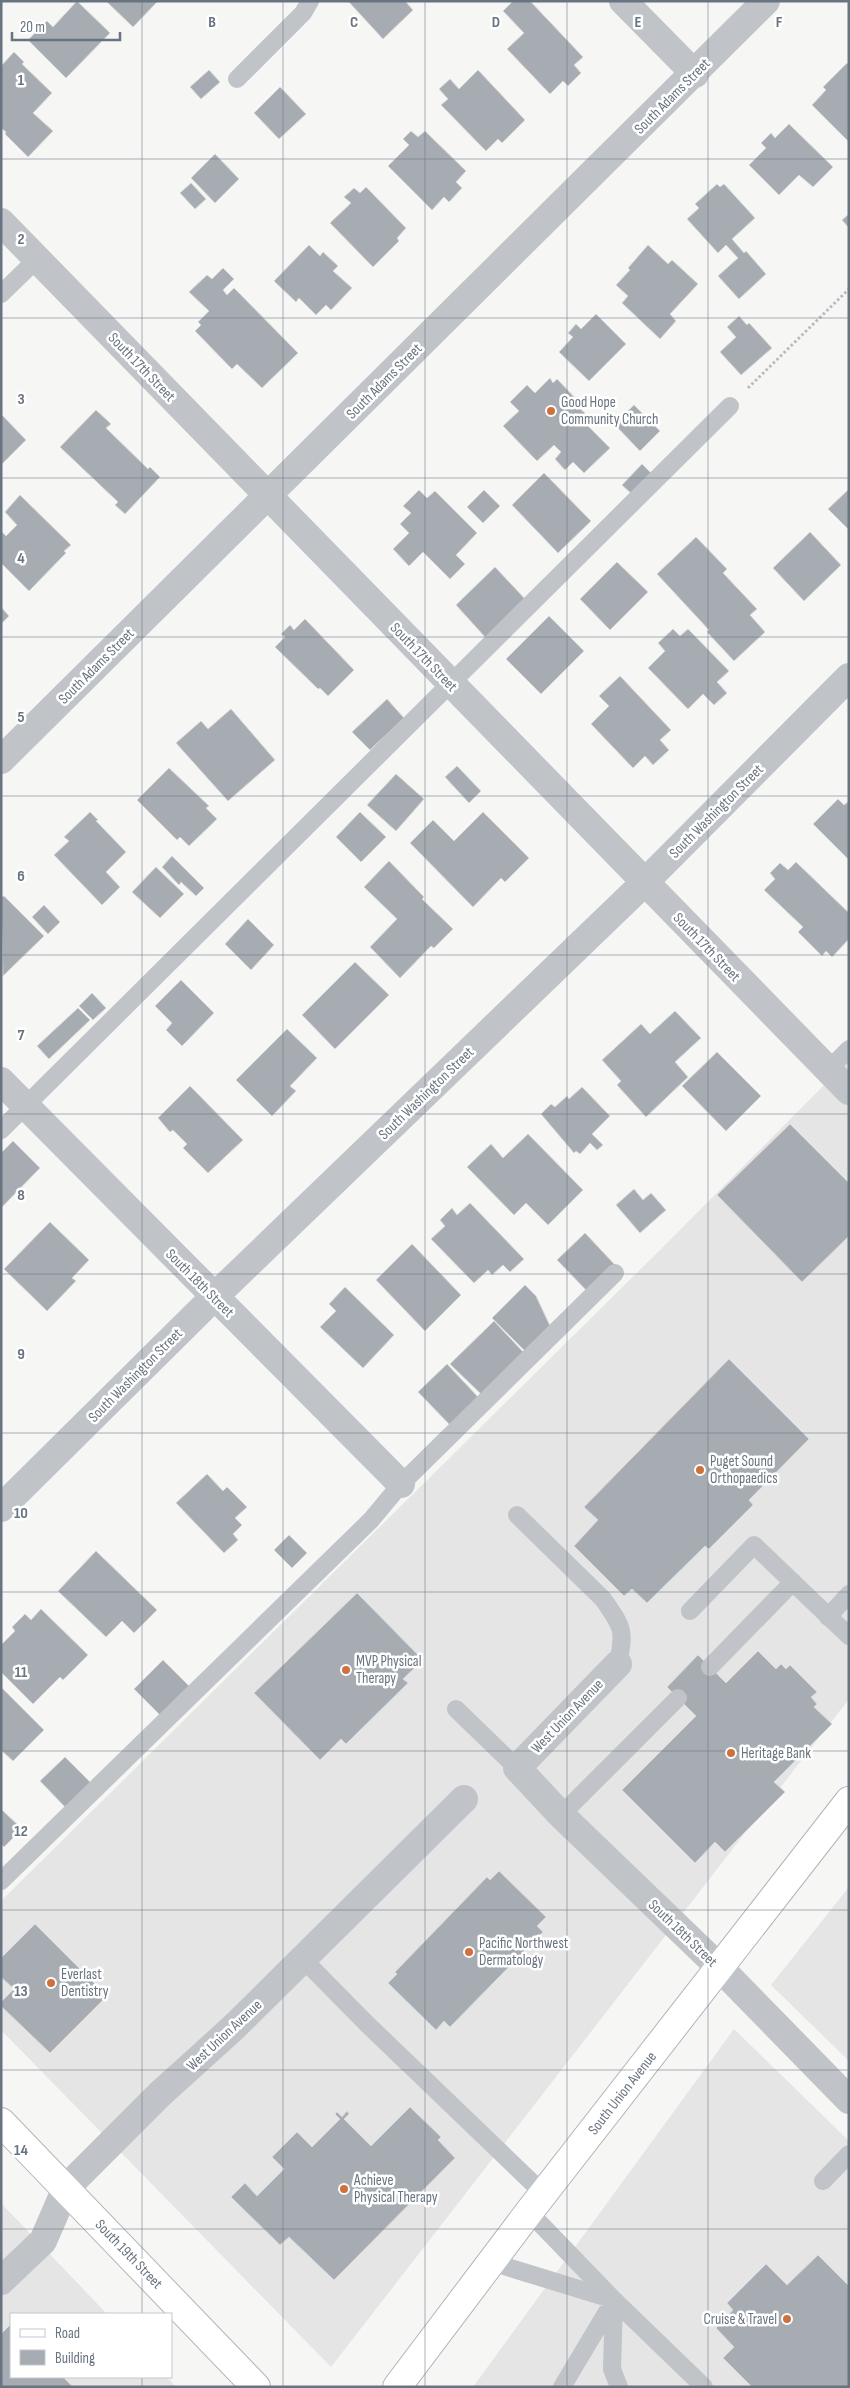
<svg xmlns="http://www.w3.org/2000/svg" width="850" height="2388" font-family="'Sofia Sans Condensed',sans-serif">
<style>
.built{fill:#e4e5e4}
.building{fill:#a6acb2;stroke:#d8d8d6}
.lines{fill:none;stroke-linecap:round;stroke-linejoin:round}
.secondary-casing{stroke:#b1b5b9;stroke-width:30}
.primary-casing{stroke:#b2b5b9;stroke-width:30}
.path{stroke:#b8babd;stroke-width:3;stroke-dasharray:2.5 2.5;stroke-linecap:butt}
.lane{stroke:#c0c3c7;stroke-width:18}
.street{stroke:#c0c3c7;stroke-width:28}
.secondary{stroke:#fff;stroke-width:28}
.primary{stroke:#fff;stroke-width:28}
.grid{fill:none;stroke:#697481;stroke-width:1;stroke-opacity:0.55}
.poi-dot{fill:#cd713e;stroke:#fff;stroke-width:2}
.labels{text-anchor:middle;stroke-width:5;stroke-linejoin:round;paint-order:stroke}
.street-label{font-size:15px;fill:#697481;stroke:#fff}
.poi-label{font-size:15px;fill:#697481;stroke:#fff;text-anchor:start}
.grid-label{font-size:16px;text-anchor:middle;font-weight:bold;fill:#697481;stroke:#fff;stroke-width:5;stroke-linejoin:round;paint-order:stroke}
</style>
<rect width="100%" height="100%" fill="#f6f6f4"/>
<path class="built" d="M849 1060V1699L331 2367 1 2030V1901L659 1251Z
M849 1887V2061L771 1985Z
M734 2029 849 2141V2387H473Z
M1 2203 107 2314H11V2377H167L176 2387H1Z"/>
<path class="building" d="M77 1 110 33 66 78 28 40 47 21 53 27Z
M106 1H158L133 27Z
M348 1H405L413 10 383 39Z
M513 1H530L583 57 574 65 581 73 568 86 563 81 550 94 507 49 524 33 503 11Z
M14 52 24 62 22 64 52 93 33 113 53 131 28 157 5 134 6 132 1 128V66Z
M847 63 849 65V142L812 105 826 90 823 87Z
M209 70 220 82 201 99 190 87Z
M478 70 525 120 502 143 498 139 486 151 441 105 448 99 439 89 450 79 459 89Z
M280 87 306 114 279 139 254 113Z
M789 124 833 167 813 187 799 175 779 195 749 165 766 148 761 143 771 133 775 138Z
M411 131 418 137 425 131 466 171 456 182 462 188 449 202 444 197 432 210 388 166 409 145 403 139Z
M215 154 239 179 215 203 191 178Z
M191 183 206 199 195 209 180 193Z
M717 184 720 187 724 184 755 218 732 239 744 253 746 251 766 274 739 299 718 276 738 258 726 245 718 253 687 219 699 208 695 204Z
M366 187 406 228 397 238 399 241 373 267 330 223 351 203 344 197 354 188 360 193Z
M849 214V228L842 220Z
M309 245 320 256 323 252 338 266 333 271 352 288 331 310 326 305 316 315 299 298 296 302 274 281Z
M648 245 668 264 672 260 698 284 670 314 676 321 660 339 622 303 628 296 616 285 630 270 628 268Z
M223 268 234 279 223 290 227 295 234 288 298 353 262 388 237 364 232 369 195 331 201 325 198 322 209 311 189 292 207 275 212 279Z
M596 314 626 344 589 381 559 352 573 337 568 333 576 324 581 329Z
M739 316 747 325 749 323 772 348 741 375 720 352 736 337 727 327Z
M550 378 553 383 557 379 580 403 577 406 587 415 582 420 610 448 584 473 573 462 565 470 555 459 561 452 554 445 537 461 503 426 519 411 510 402 527 385 535 393Z
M634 405 660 431 640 451 614 424Z
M96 410 111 424 106 428 148 469 150 467 160 477 125 514 115 505 118 502 60 447Z
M1 414 26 440 1 465Z
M642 464 654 476 634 496 622 485Z
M544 473 591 521 558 553 512 505Z
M849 489V530L828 509Z
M419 490 427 498 435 491 477 533 456 555 465 564 450 579 423 552 409 566 393 549 409 533 400 524 411 513 403 506Z
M484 490 500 506 483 523 467 507Z
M20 495 71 545 64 551 66 553 29 591 1 563V531L6 536 17 525 5 512Z
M810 532 841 565 804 601 773 568Z
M696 537 727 569 723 573 757 609 750 615 765 632 734 661 707 632 709 630 657 574Z
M617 562 648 592 610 630 580 599Z
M495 567 526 600 486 638 456 605Z
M1 607 9 616 1 624Z
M549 616 584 651 541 694 506 659Z
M305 619 354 670 328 696 320 688 318 689 275 647 285 637 281 634 290 625 294 630Z
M673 629 680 636 688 629 729 671 717 682 727 693 714 705 703 694 688 709 648 668 665 651 658 643Z
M620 676 671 730 660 740 669 750 653 765 645 756 633 768 591 724 609 706 599 696Z
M387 699 404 718 370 750 352 732Z
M231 709 275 760 228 801 176 743 201 721 208 729Z
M457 766 481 791 469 803 445 777Z
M169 768 209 806 206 808 217 819 189 846 180 837 177 840 137 800Z
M396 774 424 799 396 831 367 805Z
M838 799 844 805 849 801V860L813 824Z
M90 812 98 820 96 821 126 852 106 872 120 887 102 905 54 855 69 841 64 837Z
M360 812 386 837 361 862 336 837Z
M483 812 529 858 505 882 501 878 473 907 410 843 433 820 454 841Z
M172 856 204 888 196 896 181 882 179 885 162 867Z
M389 861 424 897 422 899 453 929 434 948 431 946 400 978 370 947 397 919 364 887Z
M796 862 849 913V939L832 957 826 951 822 956 798 932 803 927 764 890 775 879 770 873 780 863 788 870Z
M156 867 184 894 160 918 132 892Z
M4 896 44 936 3 976 1 897Z
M44 905 60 922 48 934 32 917Z
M248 919 274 945 251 970 225 944Z
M355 962 389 995 335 1049 302 1015Z
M181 980 214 1013 182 1046 166 1030 172 1023 155 1006Z
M92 993 106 1008 93 1020 79 1006Z
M78 1008 90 1020 49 1059 37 1046Z
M675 1011 701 1038 675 1062 688 1077 646 1117 617 1085 621 1081 602 1060 641 1024 650 1034Z
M287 1029 317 1058 290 1086 296 1091 272 1116 236 1080Z
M717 1052 761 1096 726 1131 682 1086Z
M190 1086 243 1140 208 1173 183 1148 187 1144 173 1130 170 1132 158 1118Z
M582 1087 610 1116 592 1134 603 1145 597 1150 590 1143 580 1154 576 1151 574 1153 541 1114 551 1104 555 1107 567 1096 569 1099Z
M790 1124 849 1183V1236L802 1282 717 1195Z
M528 1134 583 1190 548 1225 526 1203 514 1215 467 1167 491 1144 503 1158Z
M13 1141 40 1168 1 1208V1153Z
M634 1189 643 1200 651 1193 666 1210 640 1233 616 1205Z
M470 1203 524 1259 510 1272 503 1265 492 1275 488 1270 474 1283 431 1239 445 1226 440 1220 452 1208 457 1215Z
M50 1222 89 1260 72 1278 76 1281 47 1311 4 1269Z
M585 1233 616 1266 588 1292 557 1260Z
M412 1244 461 1295 425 1331 376 1280Z
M525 1285 536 1296 551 1328 527 1353 492 1318Z
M345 1287 394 1335 363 1368 320 1327 336 1311 329 1304Z
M494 1321 525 1354 483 1396 450 1364Z
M729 1359 809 1439 749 1500 753 1505 709 1549 705 1546 647 1603 632 1589 624 1596 574 1546 598 1520 584 1507Z
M447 1364 479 1398 451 1426 418 1392Z
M207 1474 223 1491 227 1487 247 1507 235 1518 242 1525 233 1534 238 1540 224 1553 176 1503Z
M289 1535 307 1553 292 1568 274 1550Z
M96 1551 157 1610 134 1633 122 1621 106 1637 58 1591Z
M357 1593 423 1660 403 1679 408 1683 346 1744 341 1739 320 1760 254 1693Z
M41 1609 88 1655 63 1680 60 1677 33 1704 1 1672V1645L15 1631 12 1627 25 1614 31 1620Z
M758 1651 776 1669 781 1664 786 1669 790 1665 817 1692 811 1697 817 1704 814 1707 832 1724 774 1782 785 1792 725 1852 715 1842 695 1863 622 1790 696 1716 667 1687 698 1655 726 1683Z
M163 1660 190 1687 161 1716 134 1689Z
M1 1687 44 1730 13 1761 1 1750Z
M65 1757 91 1783 66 1808 40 1781Z
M1 1809 22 1829 4 1847 1 1844Z
M499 1871 546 1917 537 1926 543 1932 450 2027 444 2021 436 2030 388 1983 397 1974 395 1972 487 1877 490 1880Z
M35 1924 107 1996 50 2053 1 2006V2002L14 1989 1 1977V1958Z
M410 2107 441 2137 438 2140 455 2158 334 2280 289 2237 280 2245 231 2197 245 2183 257 2196 284 2169 272 2157 297 2132 312 2147 340 2119 335 2114 337 2112 342 2117 347 2111 349 2114 344 2119 371 2146Z
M818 2255 849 2286V2387H752L723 2358 734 2347 716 2328 733 2310 727 2303 766 2264 787 2285Z
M11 2324V2377H63L73 2387H1V2334Z"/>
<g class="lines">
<defs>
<path id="secondary" d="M397 2387 529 2212 849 1801"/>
<path id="primary" d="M1 2122 256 2387"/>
</defs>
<use href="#secondary" class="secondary-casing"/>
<use href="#primary" class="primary-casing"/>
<path class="path" d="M748 388 849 289"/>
<path class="lane" d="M237 79 303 13 310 1
M1 294 37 259
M828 1070 849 1049
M1 1130 730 406
M517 1515 603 1599C623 1628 625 1629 618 1664
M690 1611 754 1545 849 1636
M828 1617 849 1594
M710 1667 793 1582
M456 1709 517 1768
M561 1815 678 1698
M1 1881 371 1520 401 1484 615 1273
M303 1959 366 2023 544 2194
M823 2181 849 2154
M529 2212 614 2300 704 2387
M491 2262 611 2299
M614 2300 612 2369 619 2387
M562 2387 614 2300"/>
<path class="street" d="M623 1 695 74
M1 222 849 1091
M1 760 766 1
M1 1081 401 1484
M1 1508 214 1297 644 883 849 677
M618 1664 517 1768 561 1815 719 1967 849 2100
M1 2281 43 2241 66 2188 160 2094 234 2027 464 1799"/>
<use href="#secondary" class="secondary"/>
<use href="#primary" class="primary"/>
</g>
<path class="grid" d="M142 1V2314M283 1V2387M425 1V2387M567 1V2387M708 1V2387M1 159H849M1 318H849M1 478H849M1 637H849M1 796H849M1 955H849M1 1114H849M1 1274H849M1 1433H849M1 1592H849M1 1751H849M1 1910H849M1 2070H849M1 2229H849M142 2377V2387"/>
<g class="poi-dot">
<circle cx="551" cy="411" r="5"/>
<circle cx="700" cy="1470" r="5"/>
<circle cx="346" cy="1670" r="5"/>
<circle cx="731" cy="1753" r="5"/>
<circle cx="469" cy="1952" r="5"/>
<circle cx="51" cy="1983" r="5"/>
<circle cx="344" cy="2189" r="5"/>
<circle cx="787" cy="2319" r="5"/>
</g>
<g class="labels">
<g class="street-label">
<text transform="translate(672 96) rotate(-45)" y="5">South Adams Street</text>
<text transform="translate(142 367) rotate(46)" y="5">South 17th Street</text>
<text transform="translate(384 381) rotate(-45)" y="5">South Adams Street</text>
<text transform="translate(424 657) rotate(46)" y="5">South 17th Street</text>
<text transform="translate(96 666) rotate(-45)" y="5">South Adams Street</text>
<text transform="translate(716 811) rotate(-45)" y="5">South Washington Street</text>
<text transform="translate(707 947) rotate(46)" y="5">South 17th Street</text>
<text transform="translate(426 1093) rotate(-44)" y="5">South Washington Street</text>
<text transform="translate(200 1283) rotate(45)" y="5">South 18th Street</text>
<text transform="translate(135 1375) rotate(-45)" y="5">South Washington Street</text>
<text transform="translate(567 1716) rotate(-46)" y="5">West Union Avenue</text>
<text transform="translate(683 1933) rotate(44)" y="5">South 18th Street</text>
<text transform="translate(224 2035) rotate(-43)" y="5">West Union Avenue</text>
<text transform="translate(622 2093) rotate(-52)" y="5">South Union Avenue</text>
<text transform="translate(129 2254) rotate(46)" y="5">South 19th Street</text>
</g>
<g class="poi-label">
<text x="561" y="407">Good Hope<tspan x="561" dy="17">Community Church</tspan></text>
<text x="710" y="1466">Puget Sound<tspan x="710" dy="17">Orthopaedics</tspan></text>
<text x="356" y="1666">MVP Physical<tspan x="356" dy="17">Therapy</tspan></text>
<text x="741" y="1758">Heritage Bank</text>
<text x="479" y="1948">Pacific Northwest<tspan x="479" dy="17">Dermatology</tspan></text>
<text x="61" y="1979">Everlast<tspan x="61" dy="17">Dentistry</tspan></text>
<text x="354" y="2185">Achieve<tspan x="354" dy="17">Physical Therapy</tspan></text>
<text x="777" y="2324" text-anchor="end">Cruise &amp; Travel</text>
</g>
</g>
<g class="grid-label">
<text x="212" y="27">B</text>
<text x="354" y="27">C</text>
<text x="496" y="27">D</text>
<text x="638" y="27">E</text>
<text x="779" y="27">F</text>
<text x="21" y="85">1</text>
<text x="21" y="244">2</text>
<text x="21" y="404">3</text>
<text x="21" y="563">4</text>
<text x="21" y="722">5</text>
<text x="21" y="881">6</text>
<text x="21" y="1040">7</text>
<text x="21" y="1200">8</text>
<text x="21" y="1359">9</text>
<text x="21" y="1518">10</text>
<text x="21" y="1677">11</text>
<text x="21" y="1836">12</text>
<text x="21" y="1996">13</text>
<text x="21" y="2155">14</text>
</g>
<rect width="850" height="2388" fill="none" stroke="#697481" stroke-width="5"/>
<rect x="10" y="2313" width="162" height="65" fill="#ffffff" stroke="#c3c7cd"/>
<rect x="20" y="2329" width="25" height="8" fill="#ffffff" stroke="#c3c7cd"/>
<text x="55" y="2338" font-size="15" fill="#697481">Road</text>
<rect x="20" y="2350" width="25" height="15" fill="#a6acb2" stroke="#c3c7cd"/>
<text x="55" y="2363" font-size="15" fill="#697481">Building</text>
<path d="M12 32v8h108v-8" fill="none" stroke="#697481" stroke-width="2.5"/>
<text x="20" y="32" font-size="15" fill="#697481" stroke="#ffffff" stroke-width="4" paint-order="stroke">20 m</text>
</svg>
